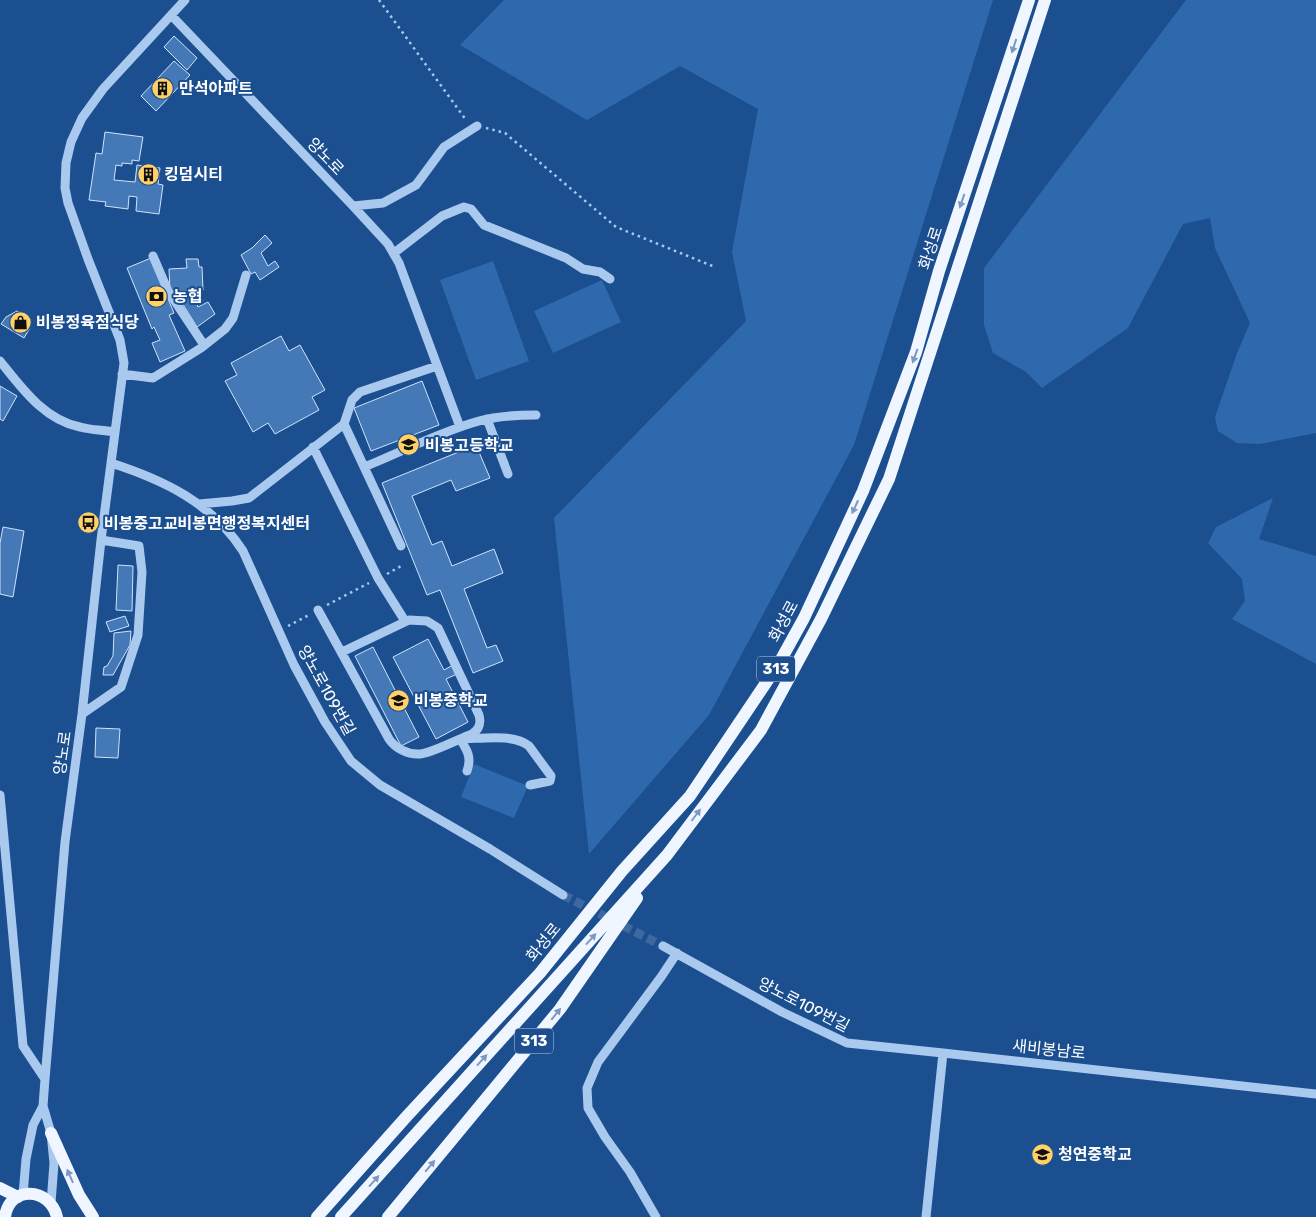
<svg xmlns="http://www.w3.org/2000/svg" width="1316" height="1217" font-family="Rubik,'Noto Sans KR',sans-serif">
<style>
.green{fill:#2e69ad}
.building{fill:#4478b7;stroke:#cfe3fa}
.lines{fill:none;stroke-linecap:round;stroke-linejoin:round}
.minor-tunnel{stroke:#3d69a0;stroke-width:9;stroke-dasharray:9 4.5;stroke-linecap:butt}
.path{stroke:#a9c9ee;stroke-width:2.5;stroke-dasharray:2.5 4;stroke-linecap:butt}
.minor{stroke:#a9c9ee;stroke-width:9}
.major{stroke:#f0f6ff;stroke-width:12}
.oneway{fill:#7b9ac1}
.labels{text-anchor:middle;stroke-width:4;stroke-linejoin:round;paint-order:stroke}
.shield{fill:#1b4f8f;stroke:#bbcadd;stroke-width:1}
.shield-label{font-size:15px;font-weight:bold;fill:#fff}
.poi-label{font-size:16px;font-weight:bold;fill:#fff;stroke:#1b4f8f;text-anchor:start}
.street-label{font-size:16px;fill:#fff;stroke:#1b4f8f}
</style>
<rect width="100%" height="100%" fill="#1b4f8f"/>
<path class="green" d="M504 0H993L854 445 709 715 589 854 554 518 746 321 732 252 758 109 680 66 587 120 460 45Z
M1186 0H1316V433L1260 444 1237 443 1218 431 1215 417 1237 353 1250 323 1215 248 1210 218 1183 224 1128 328 1042 388 1026 372 993 353 984 325V268Z
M493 261 529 361 476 380 440 280Z
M602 280 621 322 553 353 534 311Z
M1273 498 1259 539 1316 556V664L1232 619 1245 601 1242 579 1208 543 1216 527Z
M474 764 528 786 514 818 461 797Z"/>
<path class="building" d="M174 36 197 58 187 70 164 47Z
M174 61 190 75 156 111 141 96Z
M105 132 143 137 139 161 132 160V164L122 163V166L116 165 114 180 135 182 137 165 160 168 158 184 163 185 159 214 136 211 137 197 129 196 128 209 105 206 106 202 89 200 96 153 102 154Z
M265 235 272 243 261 253 268 266 275 261 279 267 260 280 255 272 251 274 241 255 252 248Z
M151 258 174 313 169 315 185 351 160 362 152 343 160 340 154 327 152 329 127 268Z
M186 259H198L199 267H202L203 290 170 291 169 269 187 268Z
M197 291 203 301 197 304 198 307 208 302 215 314 197 327 181 301Z
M17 311 31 319 27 326 30 328 24 338 1 324 6 317Z
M281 336 289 351 300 345 325 390 312 397 319 410 275 434 268 423 253 432 225 381 237 375 231 363Z
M422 381 439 425 371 451 354 408Z
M0 386 17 396 3 421 0 419Z
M476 445 490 478 456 491 451 480 412 496 432 545 442 541 452 566 494 549 503 573 464 589 487 648 496 645 503 661 473 673 440 590 427 595 382 483Z
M3 527 24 531 13 597 0 594V543Z
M118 565 133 566 132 611 116 610Z
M125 616 129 626 110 632 106 622Z
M131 631 130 645 113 675H103L104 667 107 666 113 656 114 633Z
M428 639 444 670 453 665 457 674 446 679 468 722 436 739 393 657Z
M373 647 419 737 401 746 355 656Z
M96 728 120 729 118 758 95 757Z"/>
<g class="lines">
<path class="minor-tunnel" d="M563 895 663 946"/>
<path class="path" d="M379 0 466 120
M486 128 505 133 616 227 715 267
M387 574 401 566
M327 605 369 583
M288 626 309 615"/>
<path class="minor" d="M171 15 353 206 383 203 416 185 444 147 477 126
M353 206 388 244 399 263 460 427
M394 253 442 216 464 207 471 209 484 225 566 258 583 269 600 272 610 279
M153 256 168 291 204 345
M0 361C21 387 44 420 80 427 91 430 103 430 115 432
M122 374 153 378 201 348 225 329 233 318 246 275
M487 419 508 474
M344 424 401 546
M313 447 378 578 405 621
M111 463C164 480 212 503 243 551L294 665 325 722 351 761 380 785 490 849 563 895
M364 467C402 452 439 432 479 421 497 416 516 415 536 415
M199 504 232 501 249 498 344 424 352 400 360 392 437 366
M318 610 389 739C395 748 408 755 420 754 430 754 461 738 472 734 480 729 481 723 479 715L438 628 427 621 409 620 342 652
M82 714 121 687 138 635 142 572 139 546 101 540
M467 771C472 757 467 750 460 739 480 739 513 733 529 746L551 776 550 781 530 785
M0 795 23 1046 45 1079 43 1106 51 1133 54 1163 51 1203
M663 946 782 1012 847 1043 943 1053
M45 1079 65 842 82 714 101 540 124 363 120 340 88 259 68 203 65 188 66 163 71 142 82 118 103 89 185 0
M23 1195 26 1159 33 1125 43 1106
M656 1217 630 1172 605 1137 588 1108 587 1088 598 1062 661 977 677 953
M926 1217 943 1053 1316 1094"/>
<path class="major" d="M51 1133 79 1195 93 1217
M0 1188 18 1197
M5 1217C9 1185 50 1187 57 1217
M317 1217 407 1116 540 973 622 871 690 796 778 665 804 618 863 491 916 352 939 271 1029 0
M341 1217 667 855 761 730 821 619 889 479 1045 0
M388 1217 560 1009 637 898"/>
</g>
<defs><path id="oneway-solid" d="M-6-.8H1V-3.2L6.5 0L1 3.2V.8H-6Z" transform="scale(1.25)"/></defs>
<g class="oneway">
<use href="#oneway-solid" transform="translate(1014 46) rotate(108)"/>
<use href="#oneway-solid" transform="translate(962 201) rotate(109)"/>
<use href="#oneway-solid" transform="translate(915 356) rotate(110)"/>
<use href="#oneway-solid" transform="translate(855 507) rotate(115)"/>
<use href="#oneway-solid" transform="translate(696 815) rotate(-53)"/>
<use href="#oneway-solid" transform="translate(591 939) rotate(-48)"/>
<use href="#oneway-solid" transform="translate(556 1014) rotate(-51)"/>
<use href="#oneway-solid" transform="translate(482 1060) rotate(-48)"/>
<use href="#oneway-solid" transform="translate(430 1166) rotate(-50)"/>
<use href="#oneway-solid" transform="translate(70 1176) rotate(-114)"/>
<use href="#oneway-solid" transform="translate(374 1181) rotate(-48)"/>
</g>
<defs>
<symbol id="building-disc" viewBox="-11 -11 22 22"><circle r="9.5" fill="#ffd166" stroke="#1b4f8f"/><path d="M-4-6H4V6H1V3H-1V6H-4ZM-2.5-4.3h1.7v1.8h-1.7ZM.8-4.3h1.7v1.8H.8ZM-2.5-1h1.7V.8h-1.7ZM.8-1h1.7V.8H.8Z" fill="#111"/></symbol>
<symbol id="bank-disc" viewBox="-11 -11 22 22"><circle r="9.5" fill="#ffd166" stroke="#1b4f8f"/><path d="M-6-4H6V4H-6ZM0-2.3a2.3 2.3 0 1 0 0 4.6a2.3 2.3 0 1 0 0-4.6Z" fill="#111"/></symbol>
<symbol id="shop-disc" viewBox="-11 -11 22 22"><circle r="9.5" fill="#ffd166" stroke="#1b4f8f"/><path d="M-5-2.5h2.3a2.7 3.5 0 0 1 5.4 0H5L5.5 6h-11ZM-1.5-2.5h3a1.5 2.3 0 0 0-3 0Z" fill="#111"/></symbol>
<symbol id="school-disc" viewBox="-11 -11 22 22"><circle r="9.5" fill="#ffd166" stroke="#1b4f8f"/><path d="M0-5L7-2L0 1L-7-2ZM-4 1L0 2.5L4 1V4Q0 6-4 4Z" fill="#111"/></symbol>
<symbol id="bus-disc" viewBox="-11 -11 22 22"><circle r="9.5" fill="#ffd166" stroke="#1b4f8f"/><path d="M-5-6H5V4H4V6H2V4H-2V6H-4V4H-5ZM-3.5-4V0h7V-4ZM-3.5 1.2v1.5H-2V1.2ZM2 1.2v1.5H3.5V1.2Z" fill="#111"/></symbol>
</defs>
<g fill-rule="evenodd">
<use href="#building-disc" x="150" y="76" width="25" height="25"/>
<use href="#building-disc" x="136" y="162" width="25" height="25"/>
<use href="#bank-disc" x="144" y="284" width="25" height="25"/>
<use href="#shop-disc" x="8" y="310" width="25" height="25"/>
<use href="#school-disc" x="396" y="432" width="25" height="25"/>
<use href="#bus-disc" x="76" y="510" width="25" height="25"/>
<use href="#school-disc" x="386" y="688" width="25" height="25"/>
<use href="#school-disc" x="1030" y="1142" width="25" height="25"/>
</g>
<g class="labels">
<g class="shield">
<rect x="757" y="656.5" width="38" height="25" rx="4"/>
<rect x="515" y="1028.5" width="38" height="25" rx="4"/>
</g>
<g class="shield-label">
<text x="776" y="674">313</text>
<text x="534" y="1046">313</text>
</g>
<g class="poi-label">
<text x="179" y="94">만석아파트</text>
<text x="164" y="180">킹덤시티</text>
<text x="173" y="302">농협</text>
<text x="36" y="328">비봉정육점식당</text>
<text x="425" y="451">비봉고등학교</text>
<text x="104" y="529">비봉중고교비봉면행정복지센터</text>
<text x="414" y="706">비봉중학교</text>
<text x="1058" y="1160">청연중학교</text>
</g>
<g class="street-label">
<text transform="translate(326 156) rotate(46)" y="6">양노로</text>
<text transform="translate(930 248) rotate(-72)" y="6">화성로</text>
<text transform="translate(783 621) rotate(-62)" y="6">화성로</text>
<text transform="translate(327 690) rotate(61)" y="6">양노로109번길</text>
<text transform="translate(62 753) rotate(-82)" y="6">양노로</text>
<text transform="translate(543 942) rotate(-51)" y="6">화성로</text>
<text transform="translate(804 1004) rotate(27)" y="6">양노로109번길</text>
<text transform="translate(1049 1049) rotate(6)" y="6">새비봉남로</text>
</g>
</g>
</svg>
